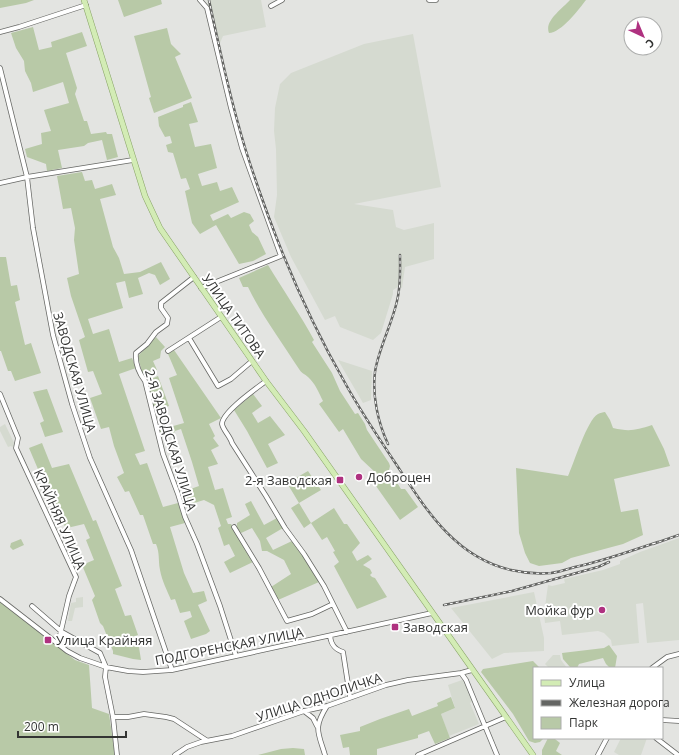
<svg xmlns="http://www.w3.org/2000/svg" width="679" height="755" font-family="'Open Sans',sans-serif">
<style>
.built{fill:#d5dad0}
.green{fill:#b8c9a7}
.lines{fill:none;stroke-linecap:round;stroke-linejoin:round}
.minor-casing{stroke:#676865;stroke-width:5.5}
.major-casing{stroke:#88a367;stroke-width:6}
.minor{stroke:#fff;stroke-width:4}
.major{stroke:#d3ecb5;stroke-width:5}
.rail-casing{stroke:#646563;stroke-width:2.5}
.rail{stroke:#fff;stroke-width:1;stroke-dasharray:3;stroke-linecap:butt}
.poi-dot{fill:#af3180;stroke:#fff;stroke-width:1.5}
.labels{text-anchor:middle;stroke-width:4;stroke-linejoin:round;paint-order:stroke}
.street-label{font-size:13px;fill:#333433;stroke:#fff}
.poi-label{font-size:13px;fill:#333433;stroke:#fff;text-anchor:start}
</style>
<rect width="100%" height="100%" fill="#e3e4e1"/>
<path class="built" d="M207 0H261L266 27 223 36 220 43 218 44Z
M413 34 441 187 354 204 393 210 396 227 404 230 434 223V259L405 267 402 288 398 287 393 290V294L381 333 373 340 340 327 335 316 325 320 291 257 274 217 277 195 276 149 274 131 275 108 280 84 291 73 364 44Z
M338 360 372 371 371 400 363 403Z
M5 424 15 445 12 447 11 446 8 447 0 431V427Z
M679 538V640L647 643 643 603 636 604 639 643 612 646 611 640 604 633 598 631 562 635 560 621 545 623 544 614 548 585 552 586 565 583 564 579 603 570 620 564V561L640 552Z
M534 592 544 638V651L504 653 492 659 451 608Z
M83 597V607L75 608 72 621H68L71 603 76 602V598Z
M553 655H560L561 660 567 668H549L545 664Z
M462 680 464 681 473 701 470 703 479 724 449 736 441 714 455 708 448 685Z
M621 738H647L641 755H619L614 752Z"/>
<path class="green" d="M0 0H34L26 3 0 8Z
M118 0H161L162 4 124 17Z
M570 0H586C579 9 561 33 549 33 544 21 562 9 570 0Z
M33 27 39 50 52 47 51 42 82 32 87 46 66 53 77 88 75 94 84 121H87L91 134 106 132 107 134H112L118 157 107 160 102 140 88 143 84 146 58 150 62 168 47 171 46 164 27 157 25 149 42 144 41 133 51 131 44 110 69 103 63 82 33 92 31 83 25 71 24 61 16 48 11 33Z
M167 28 171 44 181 54 175 57 192 98 154 113 149 98 151 97 134 36Z
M191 102 198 122 189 124 195 147 211 144 217 168 198 174 202 186 217 182 220 191 232 187 239 202 210 215 213 221 228 214 231 218 244 212 250 214 254 221 249 225 252 232 258 237 266 254 253 261 239 264 216 225 200 234 192 223 185 191 190 189 186 178 181 179 173 153 168 152 166 145 172 143 170 136 165 137 159 126 158 117 183 107V105Z
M82 172 85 181 92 180 95 189 112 184 116 195 100 199 113 247 119 258 124 274 140 272 161 262 170 279 160 285 155 275 149 273 138 278 143 294 129 298 125 281 116 283 123 308 88 319 93 334 109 329 119 362 132 358 136 368 119 374 145 451 135 454 140 465 147 463 163 507 178 503 185 523 170 527 184 573 193 593 204 591 207 601 198 605 210 631 206 634 191 639 184 621 192 617 190 611 180 613 175 599 171 600C167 590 162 581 160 570 158 559 160 554 156 544H153L143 515H140L129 491 125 492 117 477 124 473 114 446 109 427 101 429 90 398 102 394 93 371 88 372 79 340 85 337 71 296 67 278 79 274 74 240 75 228 71 208 63 209 57 176Z
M0 256V257H6L11 286 17 285 20 300 15 302 25 345 31 343 41 373 15 381 11 371H8L1 351H0Z
M268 265C283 290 300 314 314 340L312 342 332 373 340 391 355 414 358 413 365 424 367 430 389 463 390 466 389 470 401 489H405L418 507 400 520 371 479 377 474 361 459 343 429 339 432 319 404 323 401C319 393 315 383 308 377 305 374 301 373 299 369 282 342 262 316 248 287H243L239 278Z
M156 337 165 347 161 351 160 358 153 361 157 370 144 375 142 373 138 356Z
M174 350 221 418 209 424 215 436 213 438 219 446 211 450 218 464 208 467 215 490 223 488 232 517 226 519 228 524H231L253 562 230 573 224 562 235 556 229 544 224 546 218 528 221 526 214 505 204 500 184 506 179 493 199 486 192 462 181 429 175 431 174 433 161 437 159 430 184 423 169 378 177 375 168 354Z
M158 376 169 406 154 411 148 384 149 380Z
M47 389 63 432 45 437 40 423 44 421 33 392Z
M253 394 262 406 252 413 258 423 270 416 285 435 268 444 278 463 267 468 247 431 234 410Z
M605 412 610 420 613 428C630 432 636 430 652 425L664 449 670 466 614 479 621 512 638 509 643 535 623 544 571 558 562 563 539 566 530 563 525 553 519 533 516 468 568 476C574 463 587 420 598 414 600 413 603 412 605 412Z
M42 443 52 468 69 464 93 521 96 520 122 586 115 589 125 616 131 615 138 635 132 637 134 642 138 641 141 660 133 659 113 654V651L103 626 100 623 92 600 95 596 82 565 94 560 86 540 90 538 84 524 67 528 60 521 29 448Z
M308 471 321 490 299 503 311 523 334 508 344 524H347L360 543 352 552 357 561 368 555 372 559 363 565 370 569 372 573 370 575 372 577 375 578 387 597 357 609 334 566 339 562 333 552 335 551 327 537 322 540 311 523 304 528 291 508 299 503 287 483Z
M251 501 264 525 277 518 283 528 266 538 273 550 292 541 300 551 319 582 278 600 271 587 291 574 284 560 267 551H262L260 541 252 528 241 533 237 528V523L250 515 245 504Z
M21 539 24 545 13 550 10 547 11 543Z
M0 602 75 660 89 665 92 708 109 714 115 755H0Z
M609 645 617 656 615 668H610L606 664 603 658 579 664 577 668 570 667 563 659 562 653 604 648Z
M533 661 540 668H534V738H544L540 742 535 743 529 741 513 714 481 672 483 669Z
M451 697 455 708 441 714 450 738 435 744 429 731 418 735V738L377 749V755H350L349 747 343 748 340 735 360 731V727L380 719 409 709 412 716 438 706 437 703Z
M548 738H555V739L560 743 556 751 562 755H542V750Z
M293 748 304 749 305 755H258L281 749Z"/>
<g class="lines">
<defs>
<path id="minor" d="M200 0 207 8 231 108 242 148 281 256 201 288
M429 0H436
M271 6 282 0
M0 32 19 27 86 5
M0 68 27 177 33 228 53 335 72 404 90 458 131 550 172 670
M0 183 27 177 133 160
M194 277 161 303V308L168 318 167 324 156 332 147 344 136 353C135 363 139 373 145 381L163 454 178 494 185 517 197 544 220 606 236 656
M189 338 218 386 231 379 252 361
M168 351 221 317
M266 381C257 388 222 412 222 424 223 430 230 436 232 443L266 496 285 528 304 554 324 586 347 632
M0 394 18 438 16 448 76 577 69 596 58 644
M234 527 259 568 287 621 312 614 333 604
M0 599 67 651 80 658 106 667 128 671 143 672 172 670 432 613
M32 606 62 632 100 653 106 667 105 677 113 717 117 755
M330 636C331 644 334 649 343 652L350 697
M652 668 667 657 679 654
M461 673 466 680 497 755
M304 711 313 718 317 726
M113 717H128L144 714 166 717 174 719 206 740
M662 720 679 721
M656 738 678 755
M175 755 187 747 201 742 232 736 304 711 327 706 386 685 408 680 461 673 472 670
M325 755C318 732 313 728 327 706
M418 755 506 717
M598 755 607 738"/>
<path id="major" d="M84 0 145 196 160 228 266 381 304 431 533 755"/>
</defs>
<use href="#minor" class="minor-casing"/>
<use href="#major" class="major-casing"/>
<use href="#minor" class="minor"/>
<use href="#major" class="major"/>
<defs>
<path id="rail" d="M209 0C220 51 231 102 246 151 271 230 303 309 344 381 359 409 377 435 394 461 424 506 453 557 511 570 524 573 538 574 551 573 559 572 568 569 575 567 603 561 630 551 658 542
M388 444C378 423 372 395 375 372 378 350 392 324 397 301 401 286 400 271 400 255
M653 544 679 535
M444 605 512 591 598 567 609 562"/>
</defs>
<use href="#rail" class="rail-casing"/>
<use href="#rail" class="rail"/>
</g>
<g class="poi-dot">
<circle cx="359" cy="477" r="4"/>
<rect x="336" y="476" width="8" height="8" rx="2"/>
<circle cx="602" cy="610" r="4"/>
<rect x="391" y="623" width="8" height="8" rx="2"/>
<rect x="44" y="636" width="8" height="8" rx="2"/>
</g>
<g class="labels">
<g class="street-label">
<text transform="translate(234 316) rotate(55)" y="5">УЛИЦА ТИТОВА</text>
<text transform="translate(75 372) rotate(74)" y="5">ЗАВОДСКАЯ УЛИЦА</text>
<text transform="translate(171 440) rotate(73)" y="5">2-Я ЗАВОДСКАЯ УЛИЦА</text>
<text transform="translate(60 519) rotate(66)" y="5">КРАЙНЯЯ УЛИЦА</text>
<text transform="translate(229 646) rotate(-11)" y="5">ПОДГОРЕНСКАЯ УЛИЦА</text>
<text transform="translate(319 697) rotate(-18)" y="5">УЛИЦА ОДНОЛИЧКА</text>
</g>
<g class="poi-label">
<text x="367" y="482">Доброцен</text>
<text x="332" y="485" text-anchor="end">2-я Заводская</text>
<text x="594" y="615" text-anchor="end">Мойка фур</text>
<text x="403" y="632">Заводская</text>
<text x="56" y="645">Улица Крайняя</text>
</g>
</g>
<rect x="533" y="667" width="130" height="72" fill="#ffffff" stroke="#adaead"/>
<rect x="541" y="680" width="20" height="6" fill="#d3ecb5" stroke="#adaead"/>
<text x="569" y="687" font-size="12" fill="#333433">Улица</text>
<rect x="541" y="700" width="20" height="6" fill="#646563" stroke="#adaead"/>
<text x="569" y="707" font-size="12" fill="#333433">Железная дорога</text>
<rect x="541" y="717" width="20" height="12" fill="#b8c9a7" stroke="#adaead"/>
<text x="569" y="727" font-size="12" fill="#333433">Парк</text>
<g transform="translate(643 36) rotate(136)"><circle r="19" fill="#ffffff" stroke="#adaead"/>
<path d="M0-3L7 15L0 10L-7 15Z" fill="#af3180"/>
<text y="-6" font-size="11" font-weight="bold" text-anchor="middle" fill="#333433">С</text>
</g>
<path d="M18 731v6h108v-6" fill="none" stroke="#333433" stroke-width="2"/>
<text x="24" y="731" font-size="12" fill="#333433" stroke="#ffffff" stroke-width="3" paint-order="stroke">200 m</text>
</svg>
